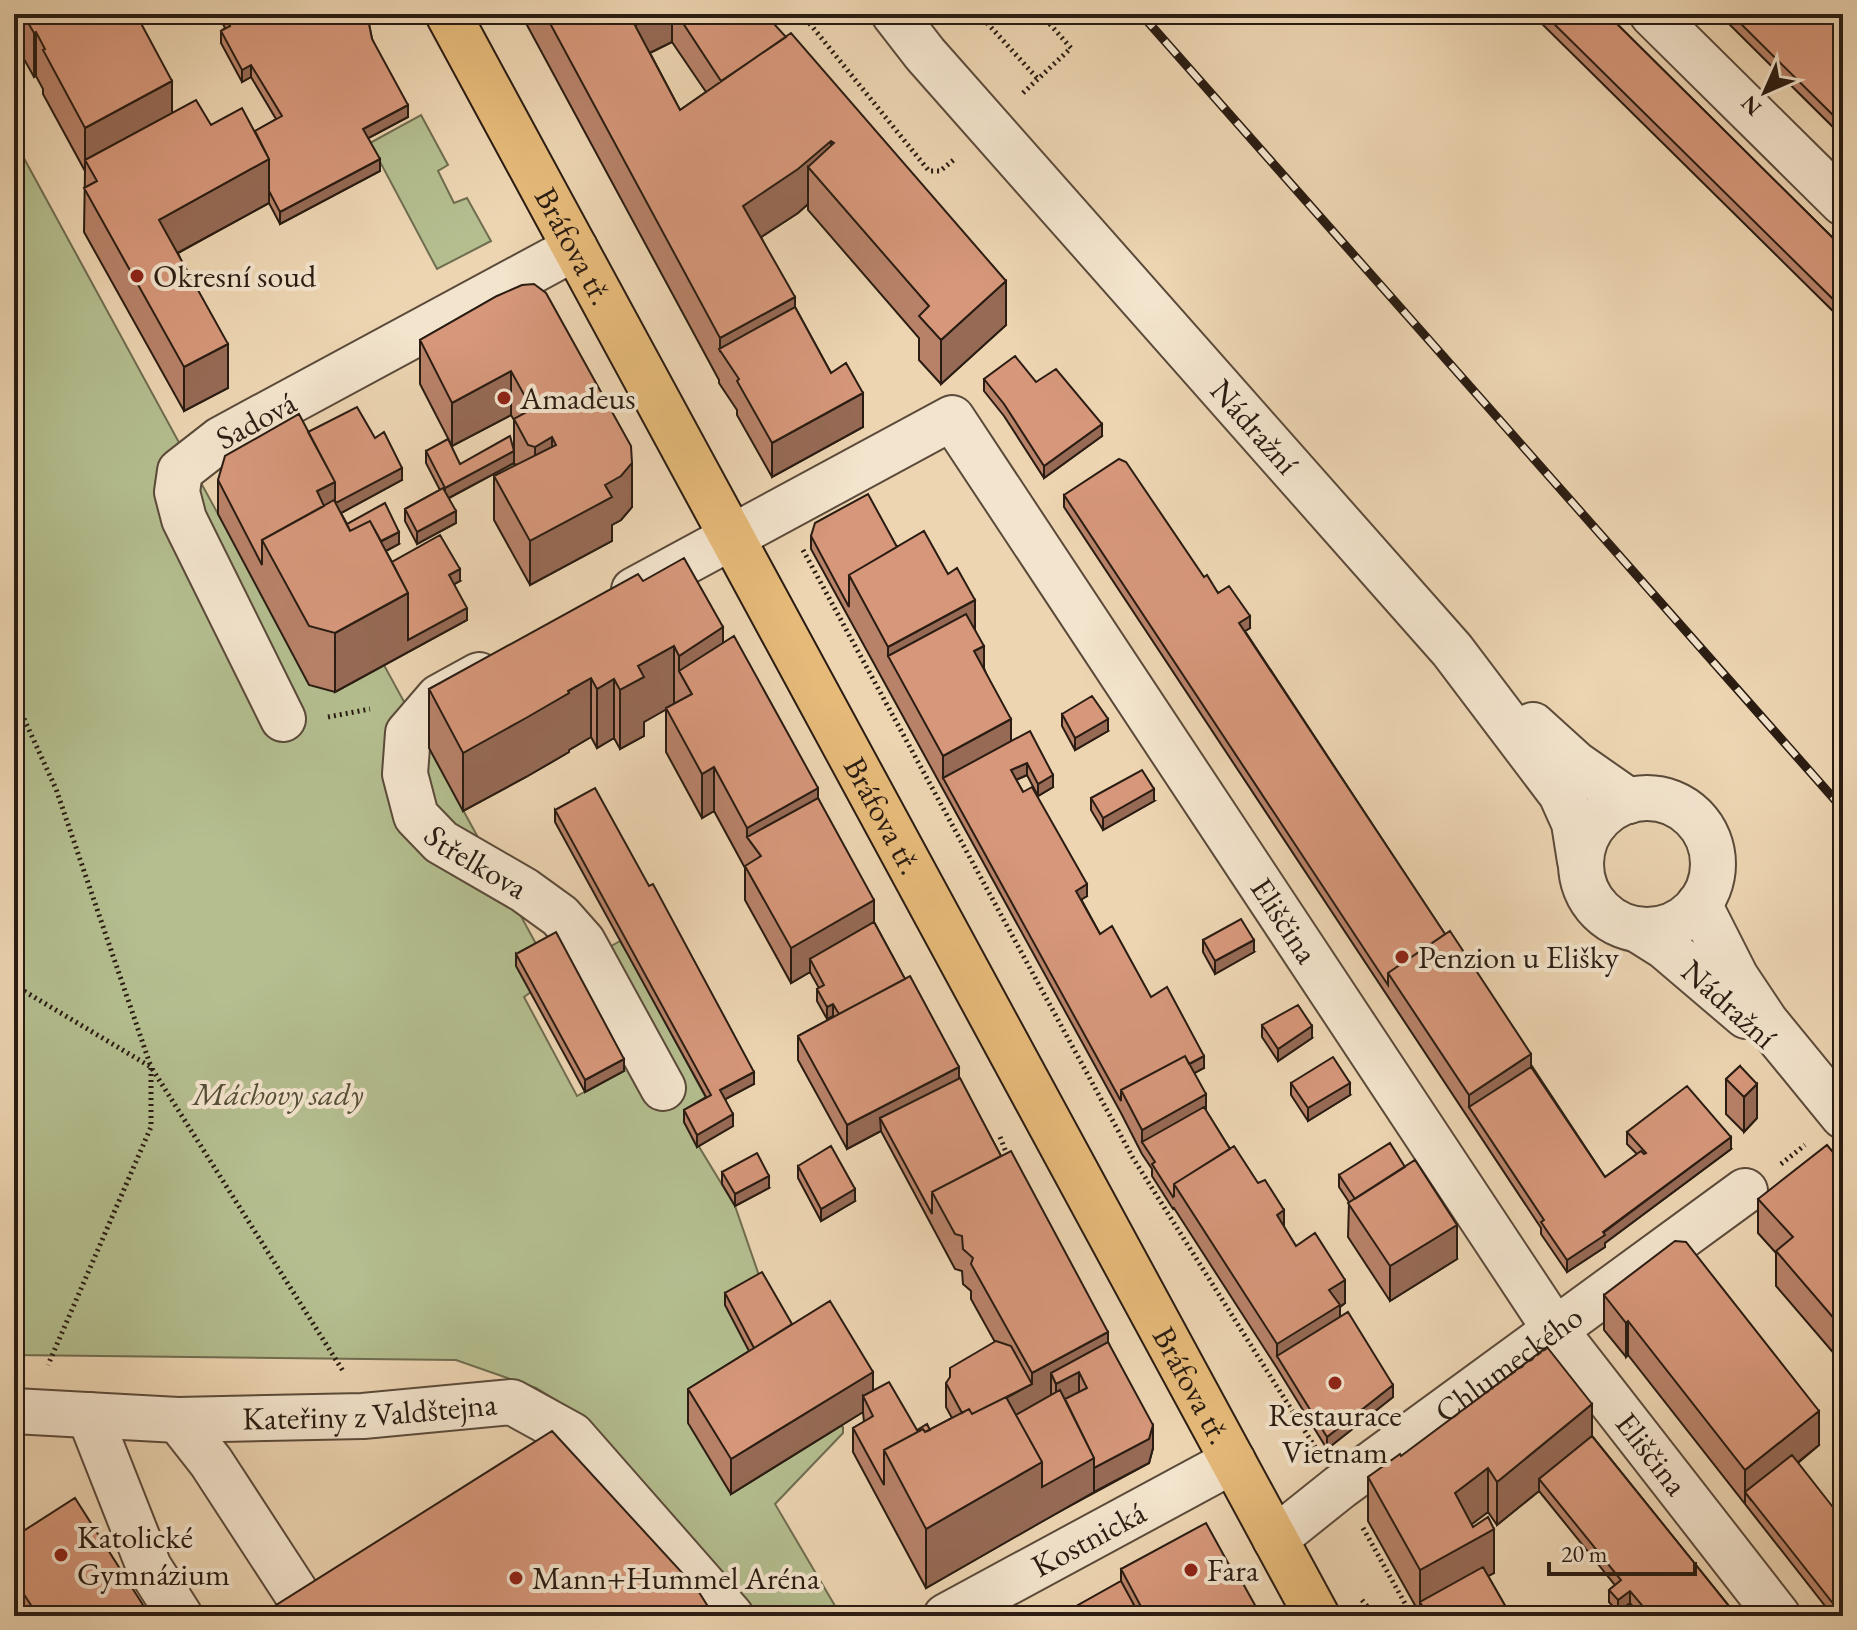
<svg xmlns="http://www.w3.org/2000/svg" width="1857" height="1630" font-family="'EB Garamond',serif">
<style>
.green{fill:#b4be8f;stroke:#6f6d50;stroke-width:2}
.lines{fill:none;stroke-linecap:round;stroke-linejoin:round}
.minor-casing{stroke:#5b4a3a;stroke-width:48}
.major-casing{stroke:#2a1c12;stroke-width:48}
.path{stroke:#2a1c12;stroke-width:5;stroke-dasharray:2 4;stroke-linecap:butt}
.minor{stroke:#f3e4cd;stroke-width:44}
.major{stroke:#e6ba79;stroke-width:44}
.rail-casing{stroke:#2a1c12;stroke-width:9}
.rail{stroke:#f3e4cd;stroke-width:6;stroke-dasharray:18;stroke-linecap:butt}
.wall{fill:#b88269;stroke:#2a1c12;stroke-width:2;fill-rule:evenodd}
.shaded-wall{fill:#966a55;stroke:#2a1c12;stroke-width:2}
.building{fill:#d6977a;stroke:#2a1c12;stroke-width:2}
.poi-dot{fill:#8f2418;stroke:#f3e4cd;stroke-width:3}
.labels{text-anchor:middle;stroke-width:8;stroke-linejoin:round;paint-order:stroke}
.street-label{font-size:32px;fill:#2a1c12;stroke:#f3e4cd}
.poi-label{font-size:32px;fill:#2a1c12;stroke:#f3e4cd;text-anchor:start}
.park-label{font-size:32px;font-style:italic;fill:#534d38;stroke:#f3e4cd}
</style>
<rect width="100%" height="100%" fill="#edd5b2"/>
<filter id="stains"><feTurbulence type="fractalNoise" baseFrequency=".0025" numOctaves="4"/><feColorMatrix values="0 0 0 0 .2 0 0 0 0 .09 0 0 0 0 .02 0 0 0 .5 -.17"/></filter>
<radialGradient id="worn" r=".72"><stop offset=".6" stop-color="#630" stop-opacity="0"/><stop offset="1" stop-color="#630" stop-opacity=".3"/></radialGradient>
<path class="green" d="M421 115 448 165 438 171 454 203 467 198 491 241 437 269 370 143Z
M14 140 218 514 335 692 384 665 541 953 531 992 524 997 577 1096 623 1070 570 970 620 941 631 959 711 1107 684 1122 735 1206 762 1284 758 1366 731 1494 841 1426 843 1427V1433L775 1504 841 1616H758L572 1410 536 1388 456 1360 14 1355Z"/>
<g class="lines">
<defs>
<g id="minor">
<path id="s1" d="M894 14 925 54 1452 650 1561 794 1574 823 1580 861"/>
<path d="M1652 14 1843 203"/>
<path id="s2" d="M634 590 952 418 1556 1331 1778 1616"/>
<path id="s3" d="M479 675 439 697 408 733 405 774 416 816 441 842 524 890 560 916 583 942 663 1088"/>
<path id="s4" d="M283 719 184 519 177 492 180 471 221 439 575 248"/>
<path d="M1533 725 1576 764 1629 801"/>
<circle cx="1647" cy="864" r="66"/>
<path d="M1699 904 1736 977 1766 1022 1843 1116"/>
<path d="M1638 930 1665 947 1746 1016"/>
<path id="s5" d="M14 1411 178 1420 363 1416 512 1402 572 1435 731 1616"/>
<path d="M89 1415 149 1567 180 1616"/>
<path d="M178 1420 211 1462 295 1591"/>
<path id="s6" d="M1275 1539 1340 1487 1745 1191"/>
<path id="s7" d="M946 1616 1233 1461"/>
</g>
<g id="major">
<path id="s8" d="M448 14 1317 1616"/>
</g>
</defs>
<use href="#minor" class="minor-casing"/>
<use href="#major" class="major-casing"/>
<path class="path" d="M802 14 929 171H940L956 158
M979 14 1037 78
M1023 93 1071 48 1041 14
M803 550 1133 1158 1315 1447
M14 697 56 789 151 1067V1127L48 1365
M328 717 370 709
M14 985 151 1067 343 1371
M1000 1137 1008 1157
M1781 1164 1805 1145
M1363 1528 1412 1616
M1362 1600 1375 1616"/>
<use href="#minor" class="minor"/>
<use href="#major" class="major"/>
<defs>
<path id="rail" d="M1141 14 1843 809"/>
</defs>
<use href="#rail" class="rail-casing"/>
<use href="#rail" class="rail"/>
</g>
<path class="wall" d="M14 14H149L139 20 172 113 211 125 255 131 276 119 251 77 242 82 221 43V31L225 28 218 14H367L372 39 408 117 368 138 380 171 280 224 269 203 178 253 228 388 184 411 84 232 85 171 43 94V89L36 76 34 77 14 41Z
M521 14H765L1006 325 941 384 919 360V338L808 210V204L798 213 761 237 795 307 831 373 863 427 772 477 737 415V410L719 383V380ZM672 42 706 92 680 110 650 53Z
M1532 14H1607L1843 248V321Z
M1719 14H1843V137Z
M497 296 632 507 621 520 612 525V541L530 585 494 520V476L516 465 514 463V420L511 415 452 446 420 384V340Z
M984 379 1036 382 1102 436 1044 478 1004 416 984 391Z
M308 432 375 438 402 480 341 513 347 524 399 544 386 551 392 562 460 581 454 584 467 620 335 692 309 685 218 514V480Z
M426 451 460 464 514 463 449 498 456 523 417 544 405 521V509L440 490 426 463Z
M1064 495 1204 577 1250 628 1245 631 1605 1177 1637 1154 1627 1144V1132L1731 1149 1605 1243V1247L1567 1272 1541 1234V1228L1064 507Z
M811 536 897 547 975 630 984 668 1011 742 1053 787 1038 796 1027 775 1016 780 1087 896 1081 899 1100 934 1151 997 1204 1068 1194 1073 1206 1111 1230 1149 1296 1246 1345 1303 1340 1307V1317L1393 1397 1327 1449 1277 1368 1174 1208 1173 1209 1152 1176V1169L1142 1154 1121 1113 811 549Z
M643 581 723 643 818 798 874 922 1001 1156 1108 1342 1153 1448 1149 1463 1042 1521 926 1588 853 1452V1428L864 1422 863 1412 731 1494 688 1423V1389L749 1351 725 1305V1293L792 1324 873 1391 917 1430H930L952 1418 946 1407V1383L995 1342 971 1299V1291L963 1284 962 1271 955 1269 881 1131 847 1149 798 1060V1036L834 1017 833 1016 827 1019 817 1001V989L819 988 810 972 791 983 745 900V868L714 811 702 818 666 752V709L644 722V736L620 749 614 738 597 748 591 737 569 750V752L526 777 463 811 429 748V689Z
M1062 714 1108 731 1075 750 1062 726Z
M1091 798 1154 801 1103 830 1091 810Z
M555 810 754 1084 725 1099 733 1126 697 1147 684 1122V1110L706 1097 555 822Z
M1203 940 1254 952 1215 974 1203 952Z
M516 954 624 1071 585 1092 516 966Z
M1262 1025 1312 1038 1278 1061 1262 1037Z
M1740 1066 1757 1118 1744 1132 1726 1114V1079Z
M1291 1083 1350 1095 1308 1121 1291 1095Z
M1843 1164V1364L1776 1286V1253L1758 1233V1199Z
M798 1166 855 1201 821 1221 798 1178Z
M722 1172 769 1188 735 1206 722 1184Z
M1339 1175 1457 1259 1390 1301 1348 1237 1349 1202 1339 1187Z
M1604 1295 1819 1445 1798 1463 1843 1616H1833L1628 1355 1626 1357 1604 1330Z
M1592 1436 1737 1616H1641L1630 1603 1618 1612 1609 1602V1590L1615 1585 1539 1491 1497 1525 1488 1512 1471 1524 1494 1573 1488 1576 1511 1616H1421L1368 1521V1477L1401 1456Z
M14 1537 150 1616H16L14 1613Z
M1121 1569 1256 1616H1064V1613L1121 1581Z"/>
<path class="shaded-wall" d="M127 14H149L109 36Z
M659 14H672V42L631 62V27Z
M36 32V76L34 77V33Z
M251 65V77L242 82V70Z
M172 81V125L85 160V171V128Z
M408 105V117L363 141V129Z
M831 141V185L808 167V204L798 213 743 249V206Z
M269 159V203L159 263V220Z
M380 159V171L280 224V212Z
M1006 281V325L941 384V340Z
M795 297V341L720 351V338Z
M228 344V388L184 411V367Z
M511 371V415L452 446V403Z
M863 393V427L772 477V443Z
M1102 424V436L1044 478V466Z
M552 437V481L535 491V447Z
M514 451V463L445 500V488Z
M632 463V507L621 520 612 525V541L530 585V541Z
M402 468V480L317 526V491L335 482Z
M456 511V523L417 544V532Z
M399 532V544L361 564V552Z
M460 569V581L449 587V575Z
M408 593 467 608V620L335 692V633Z
M975 600V643L888 656V647Z
M1250 616V628L1239 635V623Z
M723 627V686L692 694 679 671V656Z
M674 646V705L644 722V736L620 749V690L638 666Z
M984 646V680L974 651Z
M591 678V737L569 750V752L526 777 463 811V753Z
M614 679V738L597 748V689Z
M1011 719V753L943 778V756Z
M1108 719V731L1075 750V738Z
M1027 763V775L1011 782V770Z
M714 767V811L702 818V774Z
M1053 775V787L1038 796V784Z
M818 788V832L761 856 747 837V828Z
M1154 789V801L1103 830V818Z
M1087 884V896L1076 903V891Z
M874 900V934L810 959V972L791 983V948Z
M1254 940V952L1215 974V961Z
M833 1004V1016L827 1019V1007Z
M1312 1026V1038L1278 1061V1049Z
M1531 1054V1078L1469 1107V1095Z
M1204 1056V1068L1131 1108 1126 1099Z
M624 1059V1071L585 1092V1080Z
M959 1067V1090L880 1118 881 1131 847 1149V1125Z
M754 1072V1084L720 1102V1090Z
M1350 1083V1095L1308 1121V1108Z
M1757 1084V1118L1744 1132V1097Z
M1206 1094V1118L1142 1142V1130Z
M733 1114V1126L697 1147V1135Z
M1731 1137V1149L1605 1243V1247L1567 1272V1260Z
M769 1176V1188L735 1206V1194Z
M855 1189V1201L821 1221V1209Z
M1284 1210V1234L1277 1215Z
M1457 1225V1259L1390 1301V1266Z
M1345 1280V1303L1340 1307V1329L1277 1356V1344L1329 1290Z
M1628 1321V1355L1626 1357V1323Z
M1108 1332V1366L1079 1372V1396L1056 1408V1384L1051 1373V1397L965 1444V1420L1032 1384V1373Z
M873 1372V1406L863 1396V1412L731 1494V1459Z
M1393 1385V1397L1327 1449V1437Z
M1592 1404V1448L1539 1479V1491L1497 1525V1482Z
M1819 1411V1445L1751 1500 1745 1492V1504V1470Z
M1153 1425V1448L1149 1463 1094 1492V1468Z
M1094 1458V1492L926 1588V1529L1042 1462Z
M1488 1468V1512L1455 1537V1493Z
M1494 1529V1573L1425 1611 1420 1602V1614V1570Z
M1630 1591V1603L1618 1612V1600Z"/>
<path class="building" d="M23 14H105L106 16 111 14H136L172 81 85 128 43 50 45 49 36 32 34 33Z
M224 14H367L372 39 408 105 363 129 380 159 280 212 269 191V159L255 131 282 116 251 65 242 70 221 31 230 26Z
M545 14H629L680 110 791 33 1006 281 941 340 919 316 929 306 808 167 834 143 831 141 798 169 743 206 795 297 720 338Z
M629 14H659L635 25Z
M677 14H765L786 37 721 81Z
M1544 14H1607L1843 248V309Z
M1731 14H1839L1843 20V125Z
M196 100 211 125 242 108 269 159 159 220 228 344 184 367 84 188 97 181 85 160Z
M534 284 546 293 631 446 632 463 621 476 605 485 612 497 530 541 494 476 556 445 552 437 535 447 528 445 514 419 532 409 511 371 452 403 420 340 497 296 522 285Z
M795 307 831 373 846 363 863 393 772 443 737 381 739 379 719 349Z
M1015 356 1036 382 1056 369 1102 424 1044 466 1004 404 984 379Z
M357 407 375 438 384 432 402 468 336 503 335 501V482L308 432Z
M299 414 335 482 317 491 324 506 262 540V565L218 480 225 456Z
M510 436 514 451 445 488 426 451 448 439 460 464Z
M1119 459 1126 462 1204 577 1207 575 1218 593 1229 586 1250 616 1239 623 1445 934 1388 973V985L1064 495Z
M443 488 456 511 417 532 405 509Z
M868 494 897 547 849 575V607L811 536 815 523Z
M334 500 350 531 370 521 408 593 335 633 309 626 262 540Z
M385 503 399 532 381 541 370 521 350 531 347 524Z
M924 531 948 574 957 568 975 600 888 647 849 575Z
M440 535 460 569 449 575 467 608 408 640V593L392 562Z
M684 558 723 627 679 656 674 646 638 666 644 677 620 690 614 679 597 689 591 678 568 691 569 693 526 718 463 753 429 689 638 574 643 581Z
M966 614 984 646 974 651 1011 719 943 756 888 656Z
M734 636 818 788 747 828 714 767 702 774 666 708 692 694 679 671Z
M1092 696 1108 719 1075 738 1062 714Z
M1030 731 1053 775 1038 784 1027 763 1011 770 1023 792 1032 787 1087 884 1076 891 1100 934 1112 926 1151 997 1167 987 1204 1056 1189 1064 1185 1056 1121 1090V1101L943 778Z
M1142 770 1154 789 1103 818 1091 798Z
M595 788 649 886 653 884 754 1072 720 1090 733 1114 697 1135 684 1110 711 1095 555 810Z
M818 798 874 900 791 948 745 866 761 856 747 837Z
M1241 919 1254 940 1215 961 1203 940Z
M874 922 905 979 839 1014 833 1004 827 1007 817 989 824 985 810 959Z
M1450 931 1531 1054 1469 1095 1388 973Z
M556 932 624 1059 585 1080 516 954Z
M910 976 959 1067 847 1125 798 1036Z
M1298 1005 1312 1026 1278 1049 1262 1025Z
M1185 1056 1206 1094 1142 1130 1121 1090Z
M1333 1057 1350 1083 1308 1108 1291 1083Z
M1740 1066 1757 1084 1744 1097 1726 1079Z
M1531 1067 1605 1177 1641 1151 1644 1154 1646 1153 1627 1132 1687 1086 1731 1137 1603 1232 1605 1235 1567 1260 1541 1222 1544 1220 1469 1107Z
M960 1078 1001 1156 932 1192V1214L880 1118Z
M1204 1107 1230 1149 1174 1184V1196L1173 1197 1152 1164 1155 1162 1142 1142Z
M1390 1143 1405 1167 1355 1199 1339 1175Z
M1827 1145 1843 1164V1329L1776 1251 1793 1237 1758 1199Z
M831 1146 855 1189 821 1209 798 1166Z
M1234 1146 1258 1183 1265 1180 1284 1210 1277 1215 1296 1246 1315 1233 1345 1280 1329 1290 1340 1305 1277 1344 1174 1184Z
M1011 1151 1108 1332 1032 1373 971 1264 973 1258 963 1249 962 1236 955 1234 932 1192Z
M757 1153 769 1176 735 1194 722 1172Z
M1415 1160 1457 1225 1390 1266 1348 1203Z
M1675 1241 1686 1242 1819 1411 1745 1470 1628 1321 1626 1323 1604 1295Z
M762 1272 792 1324 754 1348 725 1293Z
M830 1301 873 1372 731 1459 688 1389Z
M1348 1312 1393 1385 1327 1437 1277 1356Z
M996 1341 1011 1346 1032 1384 972 1414 969 1409 962 1413 946 1383 950 1377V1368Z
M1108 1342 1153 1425 1149 1439 1094 1468V1458L1065 1399 1087 1388 1079 1372 1056 1384 1051 1373Z
M1547 1347 1592 1404 1497 1482 1488 1468 1455 1493 1473 1527 1488 1517 1494 1529 1420 1570 1368 1477 1400 1454 1401 1456Z
M889 1382 917 1430 927 1424 930 1430 925 1432 923 1429 884 1450V1485L853 1428 873 1416 863 1396Z
M1060 1390 1094 1458 1042 1487V1462L1016 1415Z
M1006 1397 1042 1462 926 1529 884 1450 923 1429 925 1432 969 1409 972 1414Z
M552 1431 697 1589 714 1616H264L262 1614Z
M1592 1436 1737 1616H1651L1630 1591 1618 1600 1609 1590 1621 1580 1539 1479Z
M1792 1455 1843 1520V1616L1745 1492Z
M75 1498 150 1616H38L14 1579V1537Z
M1206 1523 1238 1581 1241 1580 1256 1607 1253 1611 1256 1616H1146L1121 1569Z
M1483 1567 1511 1616H1428L1420 1602Z
M1121 1581 1140 1616H1066L1064 1613Z"/>
<g class="poi-dot">
<circle cx="137" cy="276" r="8"/>
<circle cx="504" cy="398" r="8"/>
<circle cx="1402" cy="957" r="8"/>
<circle cx="1335" cy="1383" r="8"/>
<circle cx="61" cy="1555" r="8"/>
<circle cx="1191" cy="1570" r="8"/>
<circle cx="516" cy="1578" r="8"/>
</g>
<g class="labels">
<g class="street-label">
<text dy="11" stroke="none"><textPath href="#s8" startOffset="264">Bráfova tř.</textPath></text>
<text dy="11" stroke="none"><textPath href="#s4" startOffset="364">Sadová</textPath></text>
<text dy="11" stroke="none"><textPath href="#s1" startOffset="548">Nádražní</textPath></text>
<text dy="11" stroke="none"><textPath href="#s8" startOffset="912">Bráfova tř.</textPath></text>
<text dy="11" stroke="none"><textPath href="#s3" startOffset="254">Střelkova</textPath></text>
<text dy="11" stroke="none"><textPath href="#s2" startOffset="964">Eliščina</textPath></text>
<text transform="translate(1729 1004) rotate(42)" y="11">Nádražní</text>
<text dy="11" stroke="none"><textPath href="#s6" startOffset="292">Chlumeckého</textPath></text>
<text dy="11" stroke="none"><textPath href="#s8" startOffset="1560">Bráfova tř.</textPath></text>
<text dy="11" stroke="none"><textPath href="#s5" startOffset="356">Kateřiny z Valdštejna</textPath></text>
<text dy="11" stroke="none"><textPath href="#s2" startOffset="1612">Eliščina</textPath></text>
<text dy="11" stroke="none"><textPath href="#s7" startOffset="162">Kostnická</textPath></text>
</g>
<g class="poi-label">
<text x="153" y="287">Okresní soud</text>
<text x="520" y="409">Amadeus</text>
<text x="1418" y="968">Penzion u Elišky</text>
<text x="1335" y="1426" text-anchor="middle">Restaurace<tspan x="1335" dy="37">Vietnam</tspan></text>
<text x="77" y="1548">Katolické<tspan x="77" dy="37">Gymnázium</tspan></text>
<text x="1207" y="1581">Fara</text>
<text x="532" y="1589">Mann+Hummel Aréna</text>
</g>
<g class="park-label">
<text x="278" y="1105">Máchovy sady</text>
</g>
</g>
<rect width="1857" height="1630" fill="none" stroke="#edd5b2" stroke-width="48"/>
<rect x="16" y="16" width="1825" height="1598" fill="none" stroke="#2a1c12" stroke-width="4"/>
<rect x="24" y="24" width="1809" height="1582" fill="none" stroke="#2a1c12" stroke-width="2"/>
<g transform="translate(1765 92) rotate(225)" stroke="#f3e4cd" stroke-width="6" paint-order="stroke">
<path d="M0-6L14 30L0 20L-14 30Z" fill="#2a1c12"/>
<text y="-12" font-size="22" font-weight="bold" text-anchor="middle" fill="#2a1c12">N</text>
</g>
<path d="M1549 1562v12h146v-12" fill="none" stroke="#2a1c12" stroke-width="4"/>
<text x="1561" y="1562" font-size="24" fill="#2a1c12" stroke="#f3e4cd" stroke-width="6" paint-order="stroke">20 m</text>
<rect width="100%" height="100%" filter="url(#stains)"/>
<rect width="100%" height="100%" fill="url(#worn)"/>
</svg>
